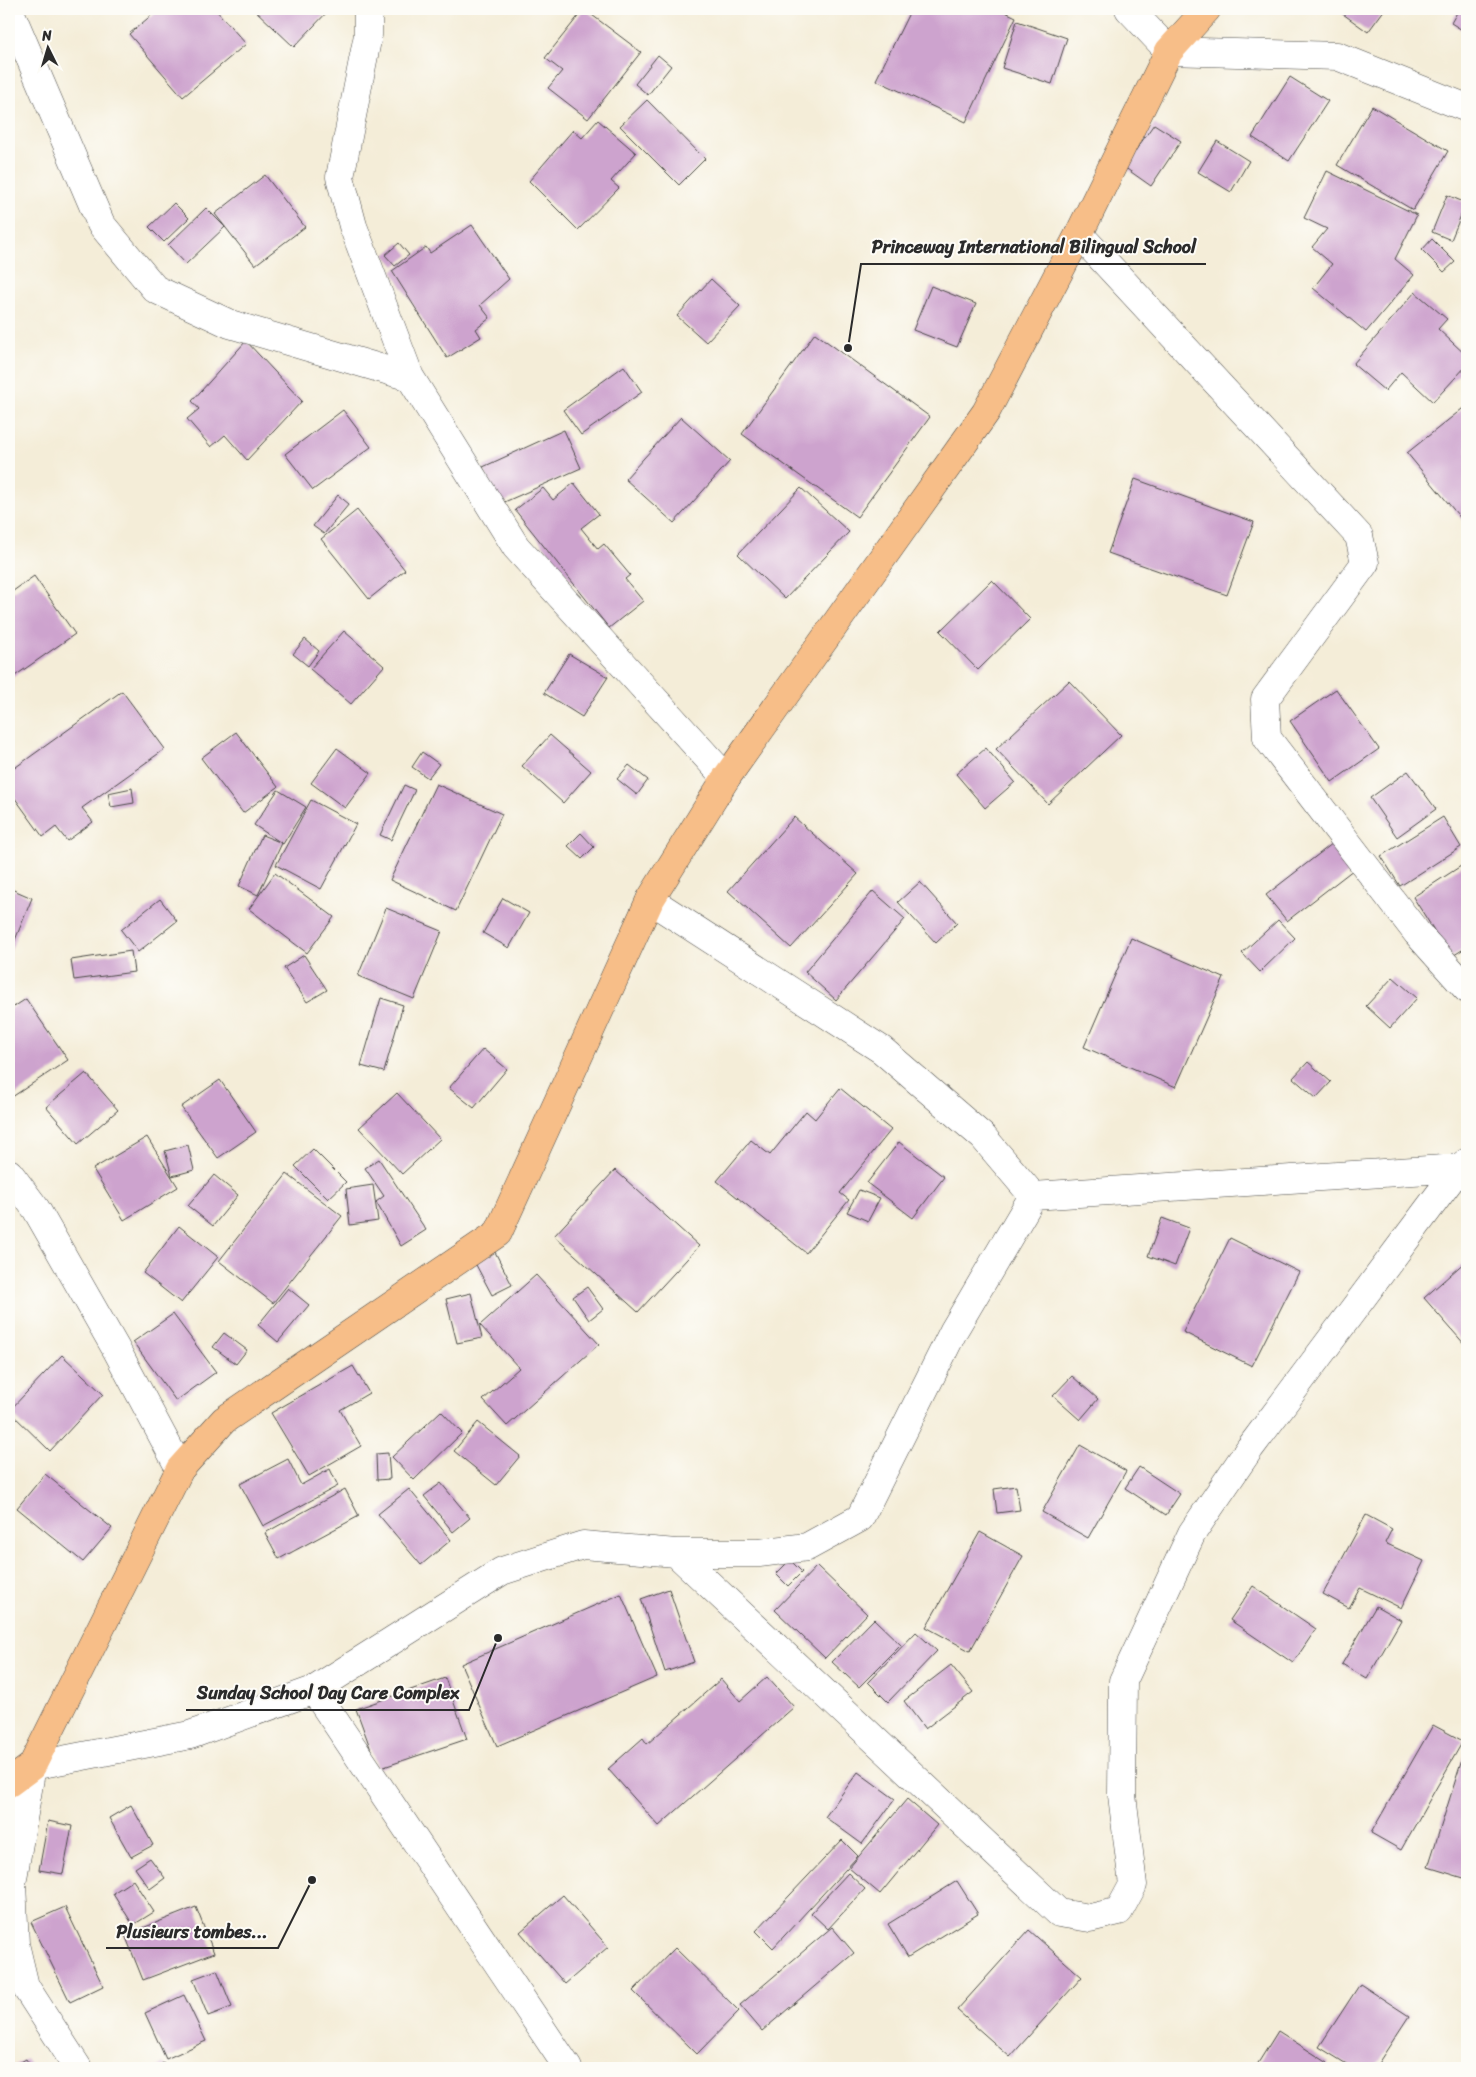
<svg xmlns="http://www.w3.org/2000/svg" width="1476" height="2077" font-family="Sriracha,sans-serif">
<style>
.building{fill:#cda3ce}
.lines{fill:none;stroke-linecap:round;stroke-linejoin:round}
.minor-casing{stroke:#494845;stroke-width:29}
.major-casing{stroke:#494845;stroke-width:29}
.minor{stroke:#fff;stroke-width:28}
.major{stroke:#f7be88;stroke-width:28}
.leader{fill:none;stroke:#2b2b2b;stroke-width:2}
.callout-dot{fill:#2b2b2b;stroke:#fdfcf7;stroke-width:2}
.callout-label{font-size:18px;text-anchor:middle;font-weight:bold;fill:#2b2b2b;stroke:#fdfcf7;stroke-width:4;stroke-linejoin:round;paint-order:stroke}
</style>
<rect width="100%" height="100%" fill="#fdfcf7"/>
<filter id="ink" filterUnits="userSpaceOnUse"><feTurbulence type="fractalNoise" baseFrequency=".02" numOctaves="2"/><feDisplacementMap in="SourceGraphic" scale="10" xChannelSelector="R" yChannelSelector="G"/><feConvolveMatrix kernelMatrix="1 2 1 2 8 2 1 2 1" color-interpolation-filters="sRGB"/></filter>
<filter id="wash" filterUnits="userSpaceOnUse"><feTurbulence type="fractalNoise" baseFrequency=".0096" numOctaves="4" result="noise"/><feDisplacementMap in="SourceGraphic" scale="20" xChannelSelector="R" yChannelSelector="G"/><feGaussianBlur stdDeviation="1.12" result="paint"/><feColorMatrix in="noise" values="0 0 0 0 0 0 0 0 0 0 0 0 0 0 0 0 0 1.4 0 .05"/><feComposite in="paint" operator="in"/></filter>
<g filter="url(#wash)">
<rect width="100%" height="100%" fill="#f4edd8"/>
<g id="blocks">
<path class="building" d="M159 9H215L246 44 183 97 129 34Z
M254 9H330L294 47Z
M584 9 641 52 588 119 548 88 562 71 545 58Z
M911 9H999L1016 17 966 122 876 80Z
M1336 9H1385L1368 32Z
M1459 9H1467V33L1451 23Z
M1017 21 1067 38 1052 84 1002 68Z
M658 55 671 66 648 95 635 84Z
M1290 77 1328 101 1289 161 1252 137Z
M647 100 705 159 679 185 620 126Z
M1372 106 1448 151 1413 210 1337 165Z
M598 120 636 153 611 181 619 188 578 230 529 181 573 130 582 138Z
M1154 124 1181 141 1151 186 1124 167Z
M1217 141 1249 161 1231 192 1198 172Z
M1327 171 1417 215 1395 259 1414 275 1366 332 1313 288 1332 264 1312 247 1327 229 1304 218Z
M265 175 305 227 255 265 215 214Z
M1447 195 1466 203 1451 240 1432 232Z
M174 203 189 218 164 242 149 227Z
M206 208 225 227 186 264 168 245Z
M472 225 509 279 480 305 490 318 476 329 481 337 447 358 392 271 426 247 430 253Z
M1432 239 1455 262 1444 272 1422 250Z
M399 243 409 255 395 266 385 255Z
M711 279 740 306 706 342 677 316Z
M931 286 976 304 957 347 913 330Z
M1415 292 1447 319 1438 329 1467 356V365L1433 402 1401 372 1385 391 1353 364Z
M815 333 930 417 857 517 742 434Z
M246 341 302 401 247 460 225 435 211 447 187 419 199 409 192 401Z
M624 366 642 392 581 435 563 410Z
M1467 405V526L1407 453Z
M343 410 371 447 313 490 285 454Z
M681 417 730 461 674 523 625 479Z
M564 430 581 468 500 504 483 467Z
M1135 479 1254 522 1227 595 1108 553Z
M574 483 599 514 581 528 598 549 604 544 630 575 625 579 643 601 609 628 515 510 543 488 553 500Z
M801 488 849 532 785 599 738 554Z
M338 495 349 504 324 534 313 526Z
M357 510 405 570 369 599 321 539Z
M34 576 75 634 9 680V594Z
M992 580 1030 619 978 670 940 631Z
M344 631 384 666 351 704 310 669Z
M305 639 319 651 308 666 293 654Z
M569 654 608 677 582 717 544 693Z
M1069 681 1121 735 1048 804 996 749Z
M1336 689 1379 749 1332 782 1290 721Z
M122 691 165 749 82 808 93 822 67 841 56 827 43 837 9 790V772Z
M236 732 278 787 243 813 201 758Z
M550 735 591 771 563 803 522 766Z
M337 748 371 773 345 808 311 783Z
M986 748 1015 782 985 808 956 774Z
M422 752 439 764 428 778 412 767Z
M629 765 648 780 637 795 617 779Z
M1408 771 1436 809 1397 837 1370 798Z
M436 784 502 814 456 911 390 880Z
M404 785 415 790 391 840 380 835Z
M132 788 134 803 111 807 108 793Z
M278 790 306 807 283 844 254 825Z
M311 800 356 824 321 889 276 865Z
M794 817 858 874 791 948 728 891Z
M1443 817 1461 847 1400 886 1381 856Z
M581 833 594 847 582 859 568 846Z
M262 835 282 843 258 895 239 886Z
M1337 840 1358 866 1287 921 1266 895Z
M1464 864 1467 870V947L1451 957 1413 897Z
M275 873 334 917 307 953 249 909Z
M920 882 957 923 936 943 898 902Z
M9 888 32 898 9 955Z
M873 891 905 919 836 1000 805 972Z
M503 898 529 913 509 948 483 933Z
M160 899 177 921 138 952 121 930Z
M386 908 442 931 414 999 358 976Z
M1278 920 1295 938 1260 972 1242 953Z
M1131 938 1224 978 1176 1087 1084 1047Z
M131 951 134 972 74 980 71 960Z
M304 955 327 990 307 1002 284 968Z
M1393 977 1417 998 1390 1028 1366 1006Z
M381 998 403 1005 384 1072 361 1066Z
M26 999 68 1060 9 1099V1010Z
M483 1049 507 1069 474 1108 449 1088Z
M1308 1062 1331 1082 1316 1098 1293 1078Z
M86 1073 118 1110 78 1144 46 1107Z
M220 1080 256 1132 218 1158 181 1107Z
M840 1088 891 1130 840 1193 849 1200 806 1253 717 1181 751 1140 770 1155 806 1111 815 1119Z
M397 1093 440 1139 402 1174 359 1128Z
M147 1137 178 1187 124 1220 93 1169Z
M899 1142 944 1177 913 1218 867 1183Z
M188 1145 194 1170 172 1176 165 1151Z
M313 1149 346 1182 328 1199 295 1166Z
M379 1159 426 1230 401 1246 376 1202 384 1196 365 1168Z
M615 1170 699 1246 638 1312 554 1236Z
M287 1174 342 1216 273 1303 219 1261Z
M214 1175 238 1195 213 1226 188 1206Z
M373 1185 378 1221 350 1225 346 1189Z
M859 1190 880 1198 868 1221 847 1212Z
M1162 1218 1189 1228 1175 1266 1148 1256Z
M179 1226 218 1257 181 1303 143 1273Z
M1230 1238 1299 1272 1252 1366 1183 1332Z
M495 1252 512 1285 492 1295 475 1263Z
M1467 1260V1345L1466 1346 1424 1298Z
M536 1275 599 1344 507 1426 483 1400 519 1368 480 1325Z
M587 1287 603 1309 589 1320 573 1297Z
M288 1288 309 1305 278 1342 258 1325Z
M471 1293 482 1338 457 1343 446 1299Z
M173 1314 216 1372 176 1401 133 1342Z
M224 1333 247 1350 236 1364 213 1347Z
M62 1355 103 1394 50 1451 9 1411Z
M353 1366 369 1393 340 1410 361 1446 309 1476 271 1413Z
M1072 1376 1098 1399 1080 1420 1053 1396Z
M441 1411 462 1433 414 1480 392 1457Z
M478 1422 520 1456 496 1485 454 1451Z
M1080 1445 1126 1471 1088 1538 1042 1512Z
M388 1453 390 1479 377 1480 376 1454Z
M288 1459 301 1485 330 1469 338 1486 263 1526 240 1484Z
M1139 1467 1180 1494 1166 1515 1125 1488Z
M45 1474 112 1528 83 1562 17 1508Z
M441 1483 470 1518 453 1532 424 1496Z
M1016 1486 1020 1510 997 1513 994 1489Z
M345 1489 359 1516 279 1559 265 1533Z
M409 1489 451 1540 421 1565 378 1514Z
M1366 1515 1392 1529 1385 1543 1424 1561 1401 1608 1360 1588 1349 1608 1323 1594Z
M980 1532 1023 1556 970 1651 926 1627Z
M790 1560 802 1572 788 1586 776 1574Z
M817 1566 867 1614 825 1658 775 1610Z
M1253 1586 1316 1629 1293 1663 1230 1620Z
M669 1589 694 1662 665 1672 641 1599Z
M621 1594 657 1677 497 1746 461 1664Z
M1376 1606 1401 1620 1367 1679 1342 1664Z
M874 1619 901 1645 859 1687 832 1662Z
M916 1632 937 1651 888 1702 868 1682Z
M951 1665 973 1692 925 1729 904 1701Z
M767 1677 794 1707 659 1826 608 1769 643 1738 647 1744 721 1679 740 1701Z
M445 1678 467 1739 378 1769 356 1709Z
M1433 1725 1463 1741 1401 1850 1371 1833Z
M1467 1744V1879L1428 1867Z
M858 1772 895 1799 862 1844 825 1817Z
M907 1799 937 1825 880 1894 849 1868Z
M131 1805 153 1845 131 1857 109 1818Z
M48 1821 72 1826 63 1874 39 1870Z
M842 1840 858 1856 773 1948 756 1931Z
M150 1858 165 1878 150 1889 135 1868Z
M848 1873 865 1889 828 1929 811 1913Z
M133 1880 154 1912 133 1925 113 1893Z
M957 1881 978 1914 908 1957 888 1924Z
M563 1895 608 1947 565 1984 520 1932Z
M65 1907 103 1986 70 2002 31 1922Z
M196 1907 214 1953 143 1980 125 1935Z
M832 1927 854 1953 762 2031 740 2005Z
M1029 1930 1082 1977 1010 2057 957 2010Z
M675 1948 739 2011 697 2054 633 1991Z
M217 1970 232 2007 208 2016 193 1979Z
M1360 1984 1409 2016 1375 2068H1353L1319 2047Z
M184 1995 206 2041 166 2059 145 2013Z
M1278 2031 1328 2063 1325 2068H1255Z
M26 2059 32 2068H10Z
M163 2063 167 2068H156Z"/>
</g>
</g>
<g filter="url(#ink)">
<use href="#blocks" fill-opacity="0" stroke="#494845" stroke-width="1"/>
<g class="lines">
<defs>
<path id="minor" d="M9 9 101 224 155 289 230 324 410 377
M368 9V35L340 177 353 226 410 377 516 547 726 778
M1129 9 1169 51 1337 56 1467 108
M1079 234 1359 536 1365 563 1265 699 1267 738 1417 933 1467 989
M9 1173 36 1209 116 1349 180 1469
M1033 1196 1459 1168 1467 1162
M676 1553 1059 1913 1090 1918 1119 1911 1133 1885 1122 1795 1123 1681 1192 1533 1250 1448 1459 1168
M314 1690 568 2068
M78 2068 25 1986 15 1944 12 1884 32 1766 190 1735 314 1690 502 1571 583 1545 676 1553H759L807 1547 860 1518 954 1330 1033 1196 983 1137 882 1050 650 900"/>
<path id="major" d="M9 1783 32 1766 180 1469 224 1420 498 1233 650 900 726 778 986 412 1079 234 1169 51 1207 9"/>
</defs>
<use href="#minor" class="minor-casing"/>
<use href="#major" class="major-casing"/>
<use href="#minor" class="minor"/>
<use href="#major" class="major"/>
</g>
</g>
<path class="leader" d="M848 348L861 264H1206M498 1638L469 1710H186M312 1880L278 1948H106"/>
<g class="callout-dot">
<circle cx="848" cy="348" r="5"/>
<circle cx="498" cy="1638" r="5"/>
<circle cx="312" cy="1880" r="5"/>
</g>
<g class="callout-label">
<text x="1034" y="253">Princeway International Bilingual School</text>
<text x="328" y="1699">Sunday School Day Care Complex</text>
<text x="192" y="1938">Plusieurs tombes...</text>
</g>
<rect width="1476" height="2077" fill="none" stroke="#fdfcf7" stroke-width="30"/>
<g transform="translate(48 48) rotate(355)" stroke="#fdfcf7" stroke-width="4" paint-order="stroke">
<path d="M0-4L9 19L0 12L-9 19Z" fill="#2b2b2b"/>
<text y="-8" font-size="14" font-weight="bold" text-anchor="middle" fill="#2b2b2b">N</text>
</g>
</svg>
